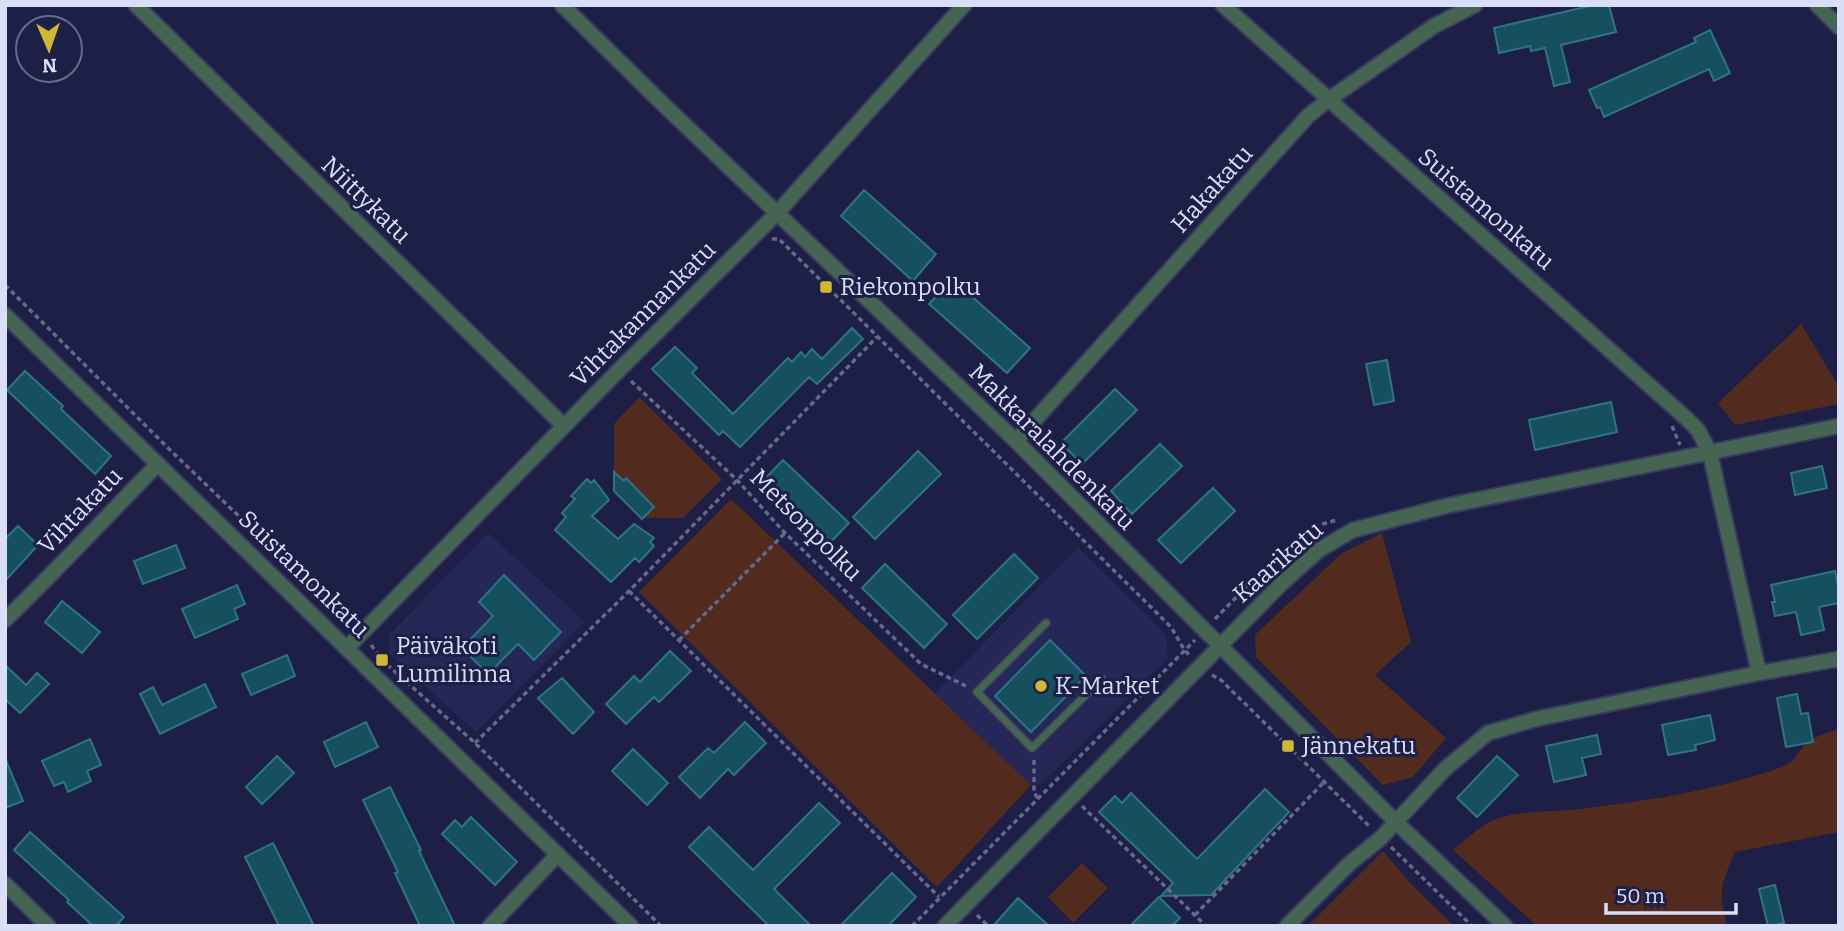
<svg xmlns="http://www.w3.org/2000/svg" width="1844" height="931" font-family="Bitter,serif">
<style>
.built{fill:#252756}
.green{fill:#532b1e}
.building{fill:#164f5e;stroke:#2f7486;stroke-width:2}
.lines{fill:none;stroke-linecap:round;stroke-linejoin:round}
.lane-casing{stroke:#373a60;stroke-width:10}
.street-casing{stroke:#373a60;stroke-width:18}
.path{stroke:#66698c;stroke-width:3.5;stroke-dasharray:5 3.5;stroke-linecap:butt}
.lane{stroke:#456452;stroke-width:7}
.street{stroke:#456452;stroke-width:14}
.poi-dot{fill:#d0b837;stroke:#1d1f47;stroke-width:2.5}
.labels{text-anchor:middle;stroke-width:6;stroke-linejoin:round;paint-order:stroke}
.street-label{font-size:24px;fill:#dadef9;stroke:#1d1f47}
.poi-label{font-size:24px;fill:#dadef9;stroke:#1d1f47;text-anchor:start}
</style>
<rect width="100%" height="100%" fill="#1d1f47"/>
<path class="built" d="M488 533 585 622 476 732 389 654V635Z
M1078 547 1166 635 1168 658 1041 784 1031 785 935 693Z"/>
<path class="green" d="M1801 324 1839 387V404L1735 425 1718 403Z
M639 397 722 479 683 518H641L614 491V424Z
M731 499 1031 785 937 887 639 592Z
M1382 533 1411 642 1375 675 1446 738 1413 777 1383 785 1256 657 1255 635 1341 554Z
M1839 729V832L1735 852C1721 885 1718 890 1727 926H1537L1453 850C1465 841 1482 824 1496 819 1523 810 1552 812 1580 809 1636 802 1694 794 1747 778 1762 774 1779 770 1792 761 1798 756 1800 749 1805 745 1814 736 1827 733 1839 729Z
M1383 851 1412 885 1454 926H1308Z
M1082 863 1108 888 1073 923 1048 897Z"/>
<path class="building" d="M1594 5H1609L1616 32 1561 45 1570 82 1554 86 1545 48 1531 51 1530 46 1499 53 1494 28Z
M1710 30 1730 73 1714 81 1709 69 1604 117 1600 107 1597 108 1589 90 1696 42 1694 38Z
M864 190 936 254 913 281 841 216Z
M952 279 1030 348 1007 373 929 304Z
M852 328 863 339 817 384 809 377 740 447 723 431 719 435 652 369 675 347 697 368 692 373 733 414 788 358 792 362 801 352 805 357 812 349 822 359Z
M1387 360 1394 401 1374 405 1366 364Z
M25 371 63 406 61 409 111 456 95 474 7 390Z
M1115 389 1137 410 1082 464 1061 443Z
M1611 402 1617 432 1535 450 1529 420Z
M1160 444 1182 466 1132 514 1111 491Z
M918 451 941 474 875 539 853 517Z
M783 460 849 523 824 549 758 486Z
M1822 466 1827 488 1795 495 1791 473Z
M614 472 624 481 626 478 654 507 642 519 614 491Z
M587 479 591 483 594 480 609 500 592 516 618 539 634 524 654 538 650 542 654 546 639 562 635 558 611 582 555 530 566 517 562 513 575 499 571 496Z
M1213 488 1235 511 1181 563 1158 540Z
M18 526 38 545 5 581V539Z
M176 545 185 568 143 584 134 561Z
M1014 554 1038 578 977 639 953 615Z
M885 564 947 624 924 648 862 588Z
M1835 571 1839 590V603L1819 607 1824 630 1801 635 1796 612 1775 616 1772 602H1775L1771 585Z
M504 575 561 632 534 660 518 644 488 674 462 648 493 616 479 602Z
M237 585 245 604 234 609 238 619 195 638 182 609Z
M62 601 100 632 82 653 45 622Z
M1050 640 1086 676 1031 732 995 696Z
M670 651 691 671 659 702 654 697 626 724 606 704 634 676 640 682Z
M287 655 295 676 251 695 242 674Z
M5 665 26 685 37 673 49 684 20 713 5 699Z
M562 678 594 712 573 734 538 698Z
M205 684 216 707 160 734 140 694 153 687 162 705Z
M1797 694 1801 714 1808 713 1813 742 1786 747 1777 698Z
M1710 715 1715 740 1695 745 1696 750 1668 755 1662 725Z
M366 722 378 747 335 767 324 742Z
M745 722 766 743 734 775 728 769 700 798 679 777 708 748 714 753Z
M1597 735 1601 754 1582 758 1586 775 1554 782 1546 746Z
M90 739 101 765 87 771 91 781 68 792 64 782 54 786 42 761Z
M633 749 668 783 647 805 612 771Z
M277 756 294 773 262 804 246 787Z
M1497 756 1518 775 1477 817 1457 798Z
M5 758 23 801 5 808Z
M390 787 421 850 419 851 455 926H420L395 873 398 872 363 800Z
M1265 789 1289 812 1211 895 1161 896 1173 883 1099 812 1115 796 1122 803 1131 793 1197 859Z
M819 803 840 823 774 889 811 926H769L689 847 709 827 753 870Z
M471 817 517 862 495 885 442 834 455 820 462 827Z
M30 832 124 917 116 926H93L67 902 69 900 14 850Z
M273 843 314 926H279L245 857Z
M892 873 916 897 888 926H840Z
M1775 885 1784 923 1768 926 1759 889Z
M1159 897 1180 918 1172 926H1130Z
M1018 898 1049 926H993Z"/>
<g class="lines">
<defs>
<path id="lane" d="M1046 623 977 692 1032 748 1102 679"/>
<path id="street" d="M136 5 564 426
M562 5 666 107 1016 441 1396 822 1505 926
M1223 5 1687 419 1698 430 1710 453 1759 673
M1817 5 1839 27
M5 315 631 926
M1016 441 1308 116 1328 100 1434 26 1475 5
M5 620C58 569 107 516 158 464
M347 648 620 369 777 213 964 5
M5 884 48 926
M490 926 558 854
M945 926 1281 584 1319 550 1353 530 1446 506 1839 426
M1287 926 1349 864 1381 838 1445 769 1488 733 1536 719 1759 673 1839 659"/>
</defs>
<use href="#lane" class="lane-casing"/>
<use href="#street" class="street-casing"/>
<path class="path" d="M772 239H779L1171 627 1185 651 1191 656
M5 285 167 447 351 624
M631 381 737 480 785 533 921 664 968 687
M1672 426 1680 445
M629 591 939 897
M1215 619 1256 577 1311 527 1337 520
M679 640 785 533
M371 645 382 660 475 743 661 926
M1212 675 1221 680 1370 827
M475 743 629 591 877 337
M1034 760V792L1038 799
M1082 806 1206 926
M1391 847 1472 926
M977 915 988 926
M1195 915 1325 781
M912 926 1195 640"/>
<use href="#lane" class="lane"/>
<use href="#street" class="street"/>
</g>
<g class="poi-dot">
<rect x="819" y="280" width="14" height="14" rx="3.5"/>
<rect x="375" y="653" width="14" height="14" rx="3.5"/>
<circle cx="1041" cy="686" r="7"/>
<rect x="1281" y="739" width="14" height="14" rx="3.5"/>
</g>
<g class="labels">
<g class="street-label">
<text transform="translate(1212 189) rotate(-48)" y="8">Hakakatu</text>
<text transform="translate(366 200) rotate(44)" y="8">Niittykatu</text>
<text transform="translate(1486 209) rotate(41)" y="8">Suistamonkatu</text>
<text transform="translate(643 314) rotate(-45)" y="8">Vihtakannankatu</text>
<text transform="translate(1052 447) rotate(45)" y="8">Makkaralahdenkatu</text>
<text transform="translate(80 511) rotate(-46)" y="8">Vihtakatu</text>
<text transform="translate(806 525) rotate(45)" y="8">Metsonpolku</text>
<text transform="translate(1278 562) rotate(-41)" y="8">Kaarikatu</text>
<text transform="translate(304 574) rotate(44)" y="8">Suistamonkatu</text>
</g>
<g class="poi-label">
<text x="840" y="295">Riekonpolku</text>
<text x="396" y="654">Päiväkoti<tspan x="396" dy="28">Lumilinna</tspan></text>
<text x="1055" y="694">K-Market</text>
<text x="1302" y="754">Jännekatu</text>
</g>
</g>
<rect width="1844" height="931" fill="none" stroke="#dadef9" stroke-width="14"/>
<g transform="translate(49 49) rotate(178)"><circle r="33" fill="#1d1f47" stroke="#696b8e" stroke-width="2"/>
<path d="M0-5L12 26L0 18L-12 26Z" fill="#d0b837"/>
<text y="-10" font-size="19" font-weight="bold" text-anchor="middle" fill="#dadef9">N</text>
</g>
<path d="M1606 903v10h130v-10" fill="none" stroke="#dadef9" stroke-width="3.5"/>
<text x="1616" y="903" font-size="21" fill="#dadef9" stroke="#1d1f47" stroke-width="5" paint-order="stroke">50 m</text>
</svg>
